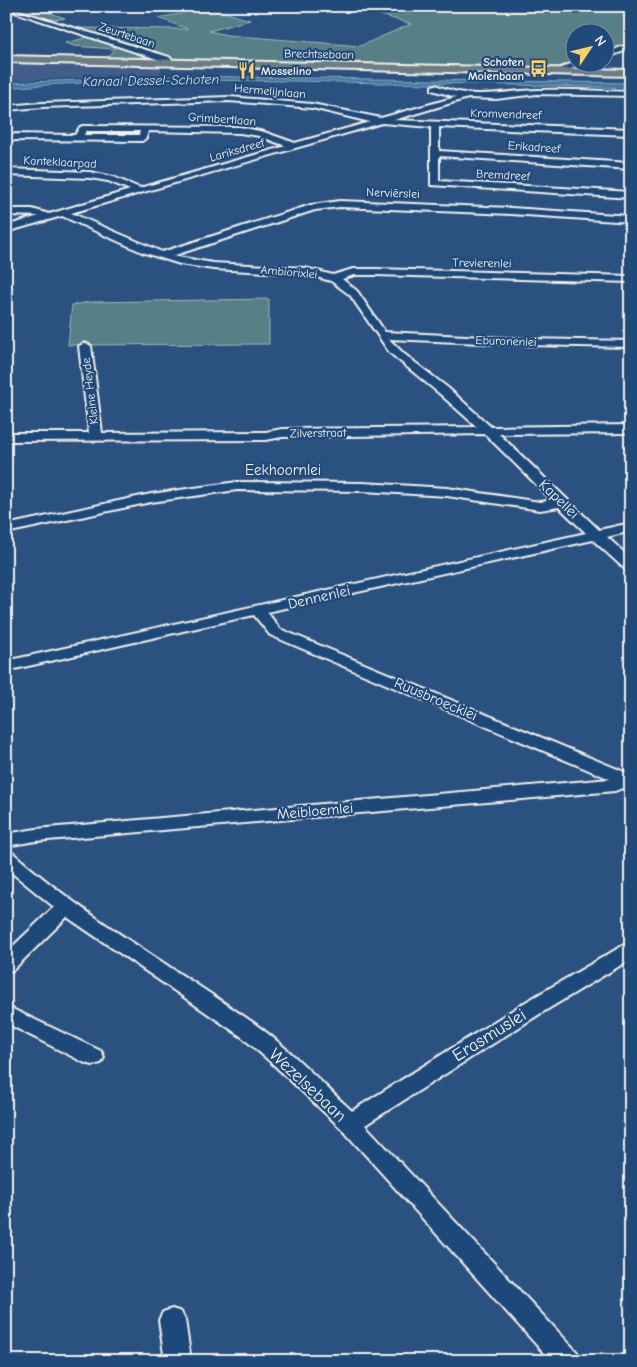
<svg xmlns="http://www.w3.org/2000/svg" width="637" height="1367" font-family="'Comic Neue',sans-serif">
<style>
.built{fill:#3f5d8b}
.green{fill:#577f86;stroke:#a6b8b7}
.water{fill:#4479a2;stroke:#8aa9be}
.lines{fill:none;stroke-linecap:round;stroke-linejoin:round}
.minor-casing{stroke:#f4f1e8;stroke-width:4}
.major-casing{stroke:#f4f1e8;stroke-width:4}
.minor{fill:#1f4a7a;fill-rule:evenodd}
.major{fill:#6c7e84;fill-rule:evenodd}
.labels{text-anchor:middle;stroke-width:4.5;stroke-linejoin:round;paint-order:stroke}
.far-street-label{font-size:12px;fill:#f4f1e8;stroke:#1f4a7a}
.far-poi-label{font-size:12px;font-weight:bold;fill:#f4f1e8;stroke:#1f4a7a;text-anchor:end}
.far-water-label{font-size:14px;font-style:italic;fill:#dadfde;stroke:#1f4a7a}
.street-label{font-size:15px;fill:#f4f1e8;stroke:#1f4a7a}
.near-street-label{font-size:18px;fill:#f4f1e8;stroke:#1f4a7a}
</style>
<rect width="100%" height="100%" fill="#2b5181"/>
<filter id="ink" filterUnits="userSpaceOnUse"><feTurbulence type="fractalNoise" baseFrequency=".02" numOctaves="2"/><feDisplacementMap in="SourceGraphic" scale="10" xChannelSelector="R" yChannelSelector="G"/><feConvolveMatrix kernelMatrix="1 2 1 2 8 2 1 2 1" color-interpolation-filters="sRGB"/></filter>
<g filter="url(#ink)">
<path class="built" d="M6 61 164 64 159 74 6 81Z"/>
<path class="green" d="M6 6H29L65 18 45 22 6 11Z
M351 6H631V42L605 53 604 32H574V62L555 68 107 58 115 49 74 46 65 43 97 35 74 28 188 29 158 18 210 8 250 20 209 31 227 35 360 46 411 24Z
M269 299V344L68 345 72 305 90 302Z"/>
<path class="water" d="M179 76 631 83V88L434 83 428 84C287 81 147 76 6 88V83Z"/>
<g class="lines">
<defs>
<path id="minor" d="M15 10 169 57 175 63 168 65 163 61 15 12Z
M631 43V48L604 59V54Z
M575 62H587L561 73 554 71Z
M436 85C473 101 500 91 538 90 569 89 600 91 631 92V96L537 94 496 99 468 98 394 120 631 129V135L439 127V151L631 163V169L439 156V181L631 192V198L431 185V127L382 123 71 213 162 252 311 205 340 201 511 208 631 216V222L511 214 340 207 315 210 172 256 213 263 305 268 333 275 353 269H375L631 276V282L375 275H354L342 279 357 291 385 332 526 339 631 341V347L526 345 389 339 404 354 448 388 491 427 631 425V433L499 434 599 530 631 523V531L607 537 631 559V571L626 570 593 540 267 612 280 629 627 773 631 777V793L622 788 615 791 36 841 6 846V834L36 829 610 779 270 635 254 615 6 671V661L586 533 559 507 540 510 447 496 363 491 237 490 151 502 6 533V525L151 494 237 482 363 483 447 488 540 502 552 500 485 434 282 437 266 440 6 441V433H89L79 346 85 343 91 346 102 433 266 432 282 429 477 427 440 394 390 353 350 295 331 281 305 274 213 269 180 264 142 252 62 216 6 232V226L39 216 6 215V209H32L49 214 130 190 108 181 90 178 6 175V169L90 172 113 177 140 188 286 146 259 136 240 133 148 131 146 138 142 141 6 140V134L75 135 80 127 83 126 240 127 264 132 295 143 370 122 312 108 229 101 42 107 6 110V106L42 103 229 97 312 104 381 118 456 97 432 90V86ZM86 131H140L139 135H84Z
M6 851 13 853C87 919 174 967 255 1024 290 1049 320 1082 352 1111L524 1003 624 945 631 943V959L538 1015 365 1125 577 1352 581 1361H551L342 1129 273 1064 242 1037 67 917 13 970 6 972V953L54 907 6 868Z
M6 1006 101 1051 104 1057 101 1063 93 1065 85 1063 6 1023Z
M172 1309 181 1312 185 1320 191 1361H165L159 1320 163 1312Z"/>
<path id="major" d="M6 56 631 70V76L6 62Z"/>
</defs>
<use href="#minor" class="minor-casing"/>
<use href="#major" class="major-casing"/>
<use href="#minor" class="minor"/>
<use href="#major" class="major"/>
</g>
</g>
<defs>
<symbol id="bus-bare" viewBox="-9 -9 18 18"><path d="M-5-6H5V4H4V6H2V4H-2V6H-4V4H-5ZM-3.5-4V0h7V-4ZM-3.5 1.2v1.5H-2V1.2ZM2 1.2v1.5H3.5V1.2Z" fill="#ffd166" stroke="#1f4a7a" stroke-width="2.5" paint-order="stroke"/></symbol>
<symbol id="restaurant-bare" viewBox="-9 -9 18 18"><path d="M-5-6h1v4h1v-4h1v4h1v-4h1v5L-1.5 .5V6h-2V.5L-5-1ZM5-6V6H3V1.5H1.5Q1.5-4 5-6Z" fill="#ffd166" stroke="#1f4a7a" stroke-width="2.5" paint-order="stroke"/></symbol>
</defs>
<g fill-rule="evenodd">
<use href="#bus-bare" x="526" y="56" width="25" height="25"/>
<use href="#restaurant-bare" x="234" y="58" width="25" height="25"/>
</g>
<g class="labels">
<g class="far-street-label">
<text transform="translate(127 35) rotate(18)" y="4">Zeurtebaan</text>
<text transform="translate(319 54) rotate(1)" y="4">Brechtsebaan</text>
<text transform="translate(270 91) rotate(5)" y="4">Hermelijnlaan</text>
<text transform="translate(506 114) rotate(2)" y="4">Kromvendreef</text>
<text transform="translate(222 119) rotate(4)" y="4">Grimbertlaan</text>
<text transform="translate(534 147) rotate(4)" y="4">Erikadreef</text>
<text transform="translate(237 150) rotate(-16)" y="4">Lariksdreef</text>
<text transform="translate(60 162) rotate(3)" y="4">Kanteklaarpad</text>
<text transform="translate(503 175) rotate(3)" y="4">Bremdreef</text>
<text transform="translate(393 193) rotate(2)" y="4">Nerviërslei</text>
<text transform="translate(482 263) rotate(1)" y="4">Trevierenlei</text>
<text transform="translate(289 272) rotate(5)" y="4">Ambiorixlei</text>
<text transform="translate(506 341) rotate(2)" y="4">Eburonenlei</text>
<text transform="translate(90 391) rotate(-97)" y="4">Kleine Heyde</text>
<text transform="translate(318 433) rotate(-1)" y="4">Zilverstraat</text>
</g>
<g class="far-poi-label">
<text x="524" y="66">Schoten<tspan x="524" dy="14">Molenbaan</tspan></text>
<text x="261" y="75" text-anchor="start">Mosselino</text>
</g>
<g class="far-water-label">
<text transform="translate(151 80) rotate(-1)" y="5">Kanaal Dessel-Schoten</text>
</g>
<g class="street-label">
<text x="283" y="475">Eekhoornlei</text>
<text transform="translate(559 499) rotate(44)" y="5">Kapellei</text>
<text transform="translate(319 597) rotate(-13)" y="5">Dennenlei</text>
<text transform="translate(436 699) rotate(23)" y="5">Ruusbroecklei</text>
<text transform="translate(315 811) rotate(-5)" y="5">Meibloemlei</text>
</g>
<g class="near-street-label">
<text transform="translate(489 1035) rotate(-32)" y="6">Erasmuslei</text>
<text transform="translate(308 1085) rotate(43)" y="6">Wezelsebaan</text>
</g>
</g>
<rect width="637" height="1367" fill="none" stroke="#1f4a7a" stroke-width="25"/>
<rect x="12" y="12" width="612" height="1342" fill="none" stroke="#f4f1e8" stroke-width="2" filter="url(#ink)"/>
<g transform="translate(590 48) rotate(55)"><circle r="24" fill="#1f4a7a" stroke="#748da6"/>
<path d="M0-4L9 19L0 12L-9 19Z" fill="#ffd166"/>
<text y="-8" font-size="14" font-weight="bold" text-anchor="middle" fill="#f4f1e8">N</text>
</g>
</svg>
